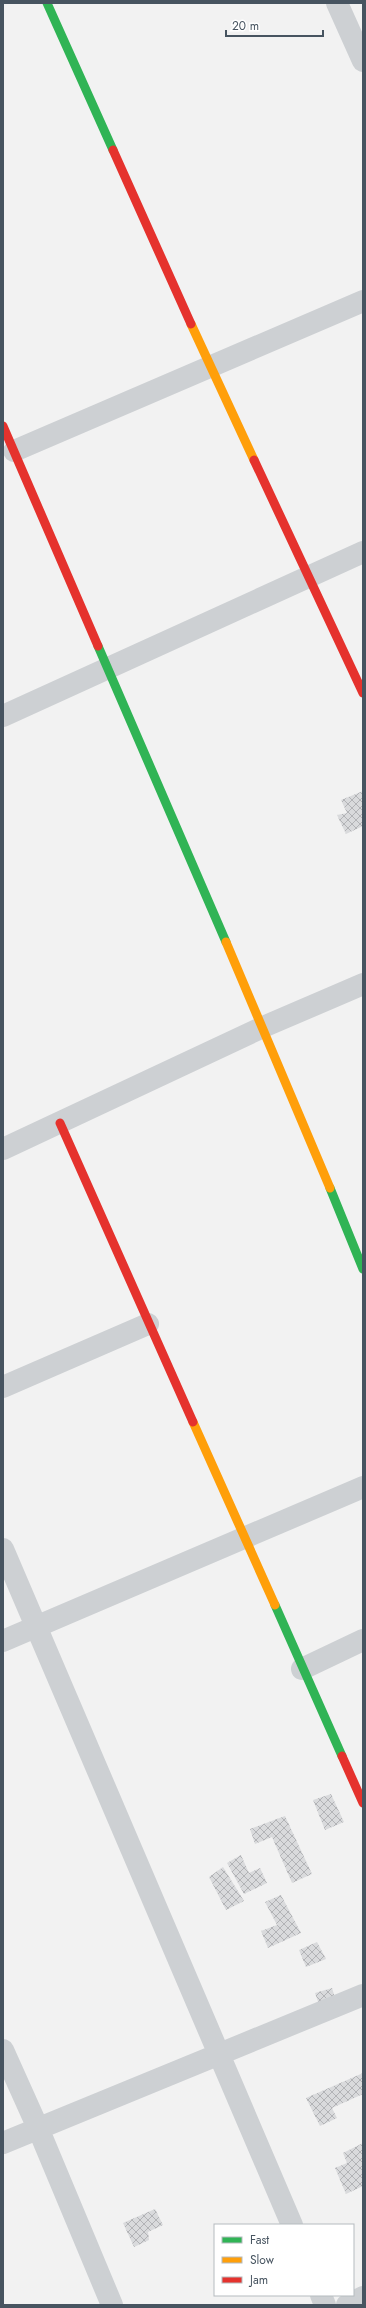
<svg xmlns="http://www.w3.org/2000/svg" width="366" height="2308" font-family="Jost,sans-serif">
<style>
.building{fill:url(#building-cross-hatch)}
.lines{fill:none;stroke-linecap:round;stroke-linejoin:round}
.street{stroke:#cdd0d3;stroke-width:22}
.fast{stroke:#30b455;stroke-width:9}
.slow{stroke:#ff9f0a;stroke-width:9}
.jam{stroke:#e5322d;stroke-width:9}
</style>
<defs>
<pattern id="building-cross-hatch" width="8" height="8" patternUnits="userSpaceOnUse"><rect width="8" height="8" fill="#d9dadc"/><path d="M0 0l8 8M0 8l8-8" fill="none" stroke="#b2b3b6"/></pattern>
</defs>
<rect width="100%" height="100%" fill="#f2f2f2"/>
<path class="building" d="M363 791V826L346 834 337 815 347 813 341 800Z
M331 1794 344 1822 325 1830 313 1800Z
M285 1816 312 1874 292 1883 272 1837 255 1844 250 1829Z
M241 1855 249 1873 260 1868 267 1883 244 1894 227 1863Z
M223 1867 244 1901 226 1910 209 1877Z
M281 1895 301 1933 268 1948 261 1931 277 1925 265 1902Z
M317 1942 326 1959 306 1967 299 1950Z
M332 1988 337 2004 321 2010 315 1993Z
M363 2073V2094L332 2108 337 2118 320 2126 306 2098Z
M363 2143V2186L346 2194 335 2168 347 2163 343 2153Z
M155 2209 163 2225 148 2232 149 2240 134 2247 123 2223Z"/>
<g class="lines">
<path class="street" d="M337 3 363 61
M14 451 363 301
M3 716 363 552
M3 1149 263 1027 363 984
M3 1387 148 1324
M3 1549 292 2225
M3 1641 363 1487
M302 1669 363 1640
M3 2050 38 2128 112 2305
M3 2143 363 1995
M321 2295 325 2305
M347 2305 363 2297"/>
<path class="fast" d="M47 3 113 150
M98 646 226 942
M330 1188 363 1269
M275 1605 342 1756"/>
<path class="slow" d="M191 324 254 460
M226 942 330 1188
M193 1422 275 1605"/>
<path class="jam" d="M113 150 191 324
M3 426 98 646
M254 460 363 693
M60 1123 193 1422
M342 1756 363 1803"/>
</g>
<rect width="366" height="2308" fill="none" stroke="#475460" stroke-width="8"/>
<rect x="214" y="2224" width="140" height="72" fill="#ffffff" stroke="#b5bbbf"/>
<rect x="222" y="2237" width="20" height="6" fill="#30b455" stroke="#b5bbbf"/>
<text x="250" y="2244" font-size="12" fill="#475460">Fast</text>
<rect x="222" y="2257" width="20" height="6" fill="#ff9f0a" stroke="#b5bbbf"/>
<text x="250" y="2264" font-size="12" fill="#475460">Slow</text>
<rect x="222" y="2277" width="20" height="6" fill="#e5322d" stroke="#b5bbbf"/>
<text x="250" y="2284" font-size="12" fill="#475460">Jam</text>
<path d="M226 30v6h97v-6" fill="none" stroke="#475460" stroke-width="2"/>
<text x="232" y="30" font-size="12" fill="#475460" stroke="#ffffff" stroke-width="3" paint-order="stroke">20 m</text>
</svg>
